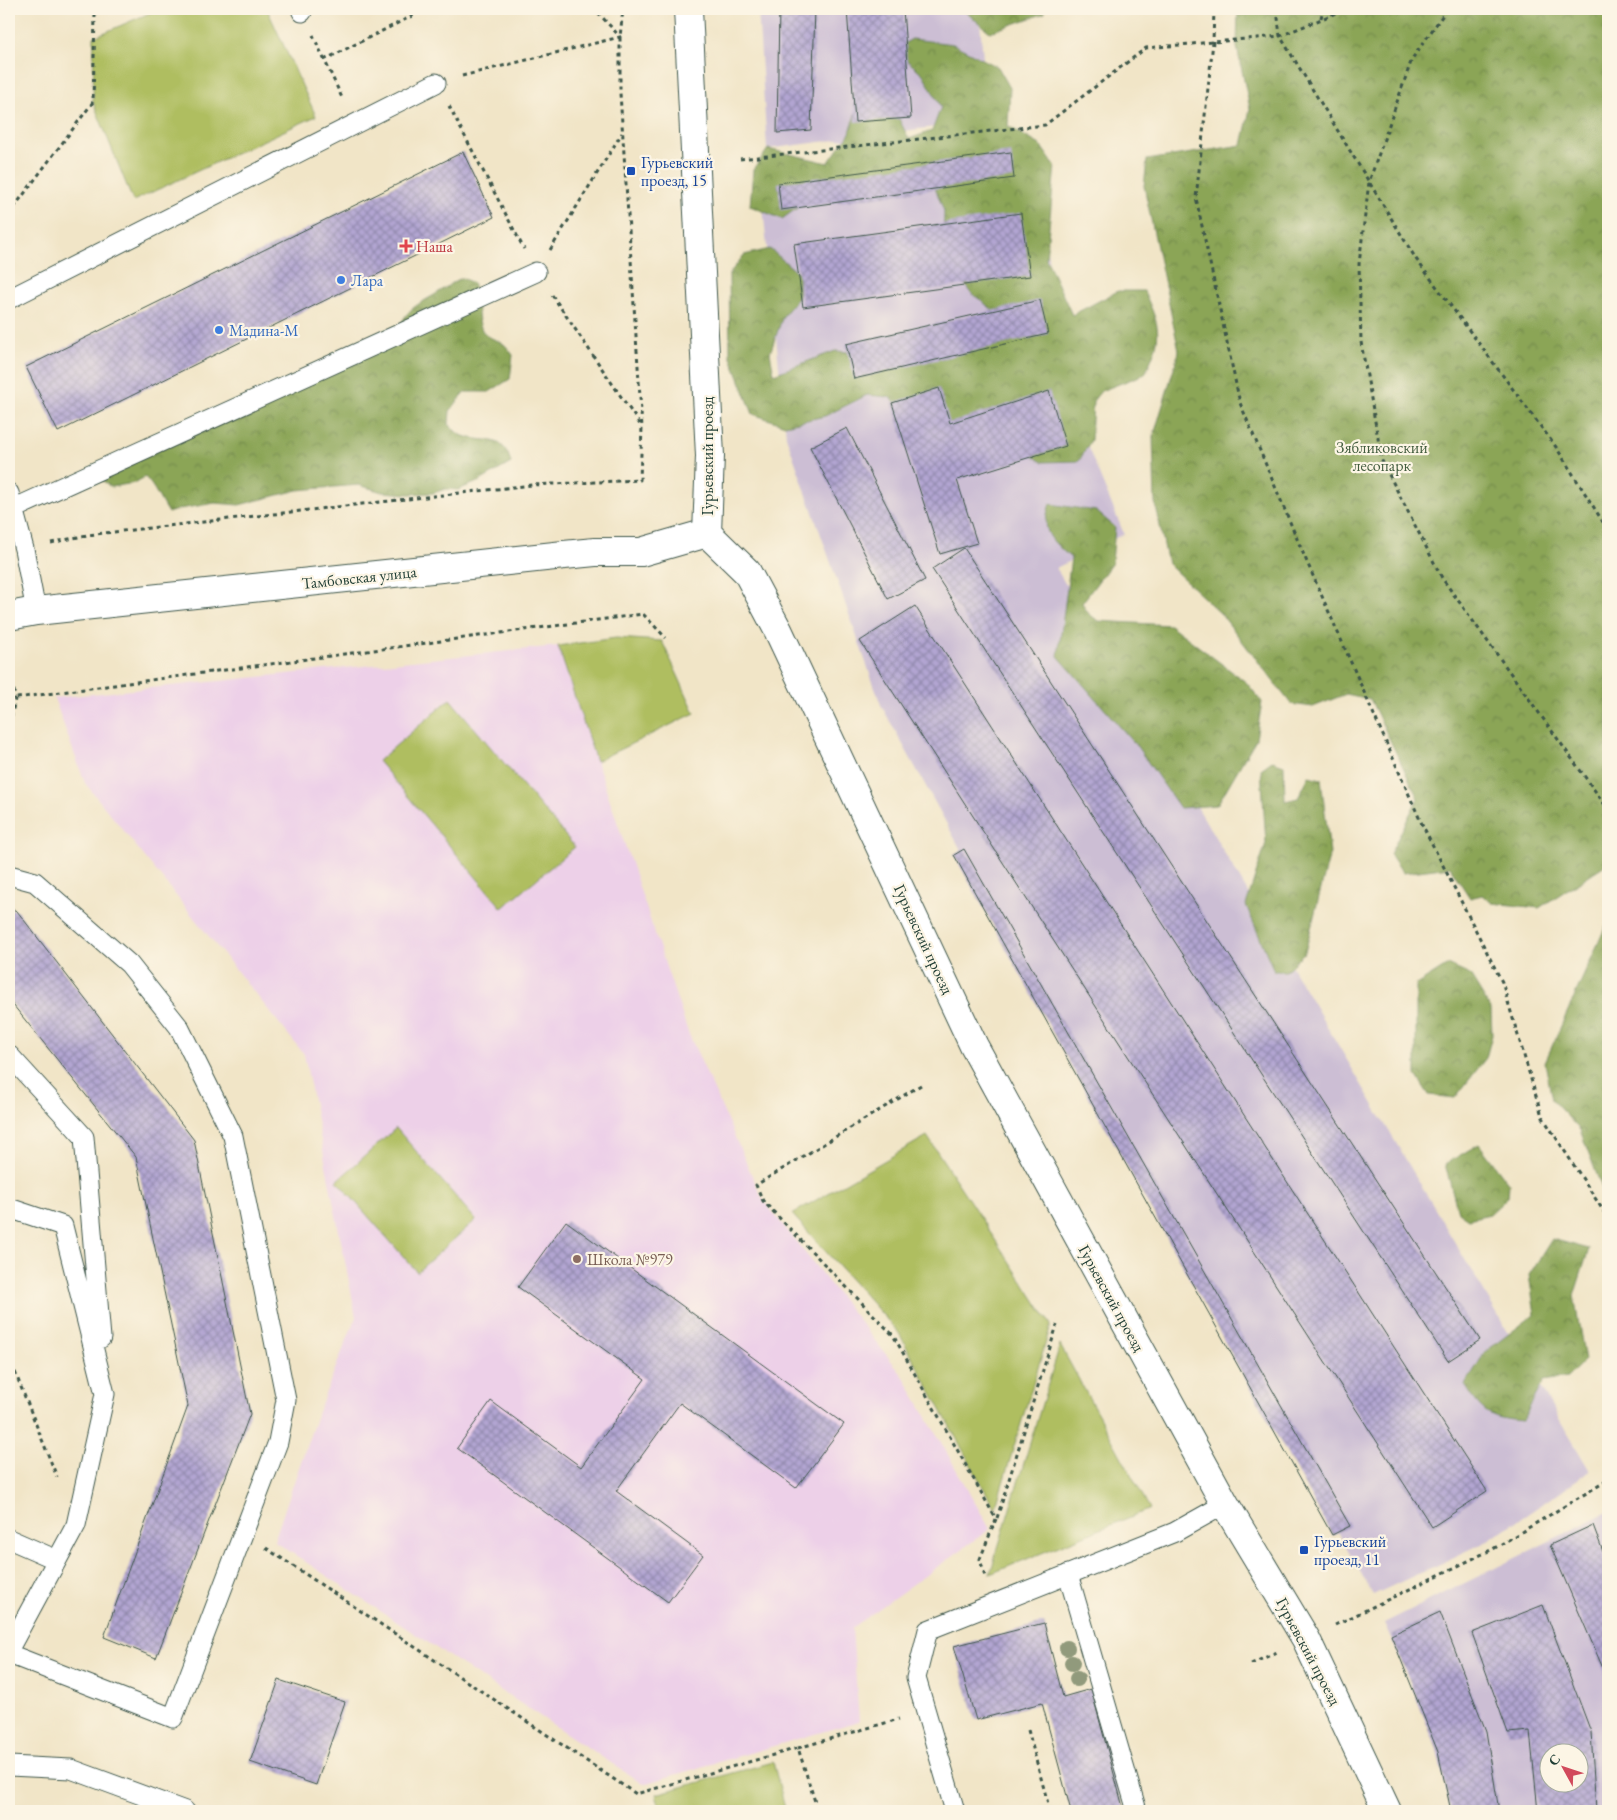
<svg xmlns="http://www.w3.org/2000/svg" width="1617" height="1820" font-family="'EB Garamond',serif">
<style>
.built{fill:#edd0e8}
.industrial{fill:#ccbed4;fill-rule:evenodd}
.green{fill:#afbe61;stroke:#677e4a}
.forest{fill:url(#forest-crowns);stroke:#557146}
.building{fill:url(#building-cross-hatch);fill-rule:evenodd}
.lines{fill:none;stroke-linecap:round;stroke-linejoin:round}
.service-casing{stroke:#3e564a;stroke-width:21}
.minor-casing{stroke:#3e564a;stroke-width:30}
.tertiary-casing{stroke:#3e564a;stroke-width:30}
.path{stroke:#3e564a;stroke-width:3;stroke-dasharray:4 4;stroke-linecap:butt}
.service{stroke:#fff;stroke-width:19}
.minor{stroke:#fff;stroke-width:28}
.tertiary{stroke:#fff;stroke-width:28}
.tree{fill:#919a7c}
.transit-dot{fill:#1a4fb4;stroke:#fcf5e5;stroke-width:2}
.health-dot{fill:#e0444e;stroke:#fcf5e5;stroke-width:2}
.shop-dot{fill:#3f7fe0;stroke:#fcf5e5;stroke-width:2}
.education-dot{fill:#8d6e63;stroke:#fcf5e5;stroke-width:2}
.labels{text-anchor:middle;stroke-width:4.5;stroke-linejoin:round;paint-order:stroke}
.transit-label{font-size:16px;fill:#164399;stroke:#fcf5e5;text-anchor:start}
.health-label{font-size:16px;fill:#be3a42;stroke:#fcf5e5;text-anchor:start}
.shop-label{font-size:16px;fill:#366cbe;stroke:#fcf5e5;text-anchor:start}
.park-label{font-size:16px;fill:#435d3f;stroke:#fcf5e5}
.street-label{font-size:16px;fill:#1f3d34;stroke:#fcf5e5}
.education-label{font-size:16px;fill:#785e54;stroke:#fcf5e5;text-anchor:start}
</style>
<defs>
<pattern id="forest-crowns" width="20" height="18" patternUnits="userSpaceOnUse" patternTransform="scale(1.25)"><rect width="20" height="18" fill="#8ba557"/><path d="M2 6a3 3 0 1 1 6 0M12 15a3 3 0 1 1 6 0" fill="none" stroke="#718849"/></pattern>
<pattern id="building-cross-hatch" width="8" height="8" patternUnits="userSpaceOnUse" patternTransform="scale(1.25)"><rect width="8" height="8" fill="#b2a5d2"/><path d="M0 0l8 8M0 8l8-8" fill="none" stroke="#9088ab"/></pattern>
</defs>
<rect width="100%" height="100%" fill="#fcf5e5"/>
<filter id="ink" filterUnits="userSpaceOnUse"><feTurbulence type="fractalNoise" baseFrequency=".02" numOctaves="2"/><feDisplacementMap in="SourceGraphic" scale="10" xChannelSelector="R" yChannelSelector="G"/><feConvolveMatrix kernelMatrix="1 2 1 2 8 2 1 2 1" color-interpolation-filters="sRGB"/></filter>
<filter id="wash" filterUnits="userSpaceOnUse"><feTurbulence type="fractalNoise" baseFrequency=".0096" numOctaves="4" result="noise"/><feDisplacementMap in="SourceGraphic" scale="20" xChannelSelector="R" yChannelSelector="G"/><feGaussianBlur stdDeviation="1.12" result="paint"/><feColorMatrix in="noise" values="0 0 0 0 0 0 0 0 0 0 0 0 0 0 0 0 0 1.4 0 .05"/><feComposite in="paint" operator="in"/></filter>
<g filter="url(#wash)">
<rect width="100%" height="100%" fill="#f1e5c7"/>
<path class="built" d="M558 646 688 1032 763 1200 904 1377 990 1529 852 1628 859 1721 643 1784 274 1541 318 1412 356 1317 304 1054 85 783 54 698Z"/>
<path class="industrial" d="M758 9H979L988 120 767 149Z
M1030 140 1071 407 1124 534 1056 568 1590 1471 1488 1541 1373 1595 881 705 786 436 760 178Z
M1608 1512V1811H1451L1432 1729 1384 1623ZM1550 1752H1580V1782H1550Z"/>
<path class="green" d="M159 9H267L316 116 133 201 93 102 94 37Z
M616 638 662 641 695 713 596 761 558 646Z
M450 699 575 847 502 908 378 761Z
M396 1128 476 1220 417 1272 337 1181Z
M927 1136 1051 1325 995 1509 899 1333 792 1214Z
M1060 1345 1150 1509 990 1574Z
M773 1762 786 1811H661L656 1794Z"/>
<path class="forest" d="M962 9H1044L1045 13 990 32Z
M1238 9H1608V863L1539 908 1492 903 1482 895 1470 898 1450 867 1403 873 1390 854 1418 798 1370 699 1346 694 1313 707 1291 704 1221 614 1168 564 1155 502 1153 438 1179 351 1144 186 1147 160 1242 145 1250 109 1237 47Z
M912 39 953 44 998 67 1010 88 1008 126 1040 145 1055 166 1046 258 1072 315 1118 291H1144C1161 330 1163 334 1145 374L1101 391 1093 401 1091 440 1079 461 1042 462 1004 437 907 413 889 397 867 395 825 416 785 425 753 414 730 355 729 274 744 255 770 249 798 273V298L783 316 770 353 774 374 835 351 900 355 976 338 1000 346 1008 322 969 291 943 245 944 211 930 175 839 178 782 219 750 206 753 170 768 149 828 163 850 133 860 95 898 117 909 139 932 131 941 107 923 74 904 58 900 46Z
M462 278 473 283C480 298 475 315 482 330 487 339 498 339 505 345 508 348 510 352 513 355L510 379 489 392H465L450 411 449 424C452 427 456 433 461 435 484 445 503 431 511 463L480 481 458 490 446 489 433 493 409 494 382 492 359 485 322 488 298 490 239 505 215 503 180 509 168 513C160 501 155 487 145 477L134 483 111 487 100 479 401 324C409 306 422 303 439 292 447 287 452 282 462 278Z
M1050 504 1096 511 1115 527 1112 563 1082 603 1088 613 1098 621 1170 625 1247 683 1262 702 1256 739 1217 805 1180 808 1136 745 1058 656 1071 558C1051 540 1040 532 1050 504Z
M1272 761 1284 765 1285 801 1298 798 1309 776 1321 779 1330 853 1305 952 1286 971H1274L1246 905 1266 843 1261 769Z
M1608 921V1204L1580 1130 1552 1100 1545 1062Z
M1448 965 1470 975 1491 1009 1492 1035 1486 1058 1455 1098 1429 1095 1416 1075V985Z
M1479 1144 1509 1184 1508 1197 1490 1214 1468 1219 1458 1212 1445 1164Z
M1552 1239 1589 1249 1574 1296 1585 1360 1568 1377 1544 1381 1522 1421C1489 1418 1482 1413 1465 1385L1485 1352 1535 1314 1529 1275Z"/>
<g id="blocks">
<path class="building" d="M779 9H815L811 130 777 133Z
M847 9H903L911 118 855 122Z
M463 152 494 217 58 432 26 367Z
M1011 152 1014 178 781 210 778 183Z
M1021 213 1030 276 803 307 794 244Z
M1040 300 1048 334 854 379 846 344Z
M939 388 950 423 1049 391 1066 446 957 480 977 543 940 554 892 403Z
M847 428 925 580 888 599 810 447Z
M964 548 1480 1340 1448 1361 932 569Z
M915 606 1487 1491 1432 1527 860 641Z
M964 849 1350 1526 1332 1535 954 855Z
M9 908 17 911 194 1140 250 1414 156 1658 104 1637 188 1406 136 1157 9 1000Z
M566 1221 844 1424 796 1488 680 1403 616 1491 703 1555 668 1602 457 1448 491 1401 581 1467 645 1379 518 1287Z
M1593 1525 1608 1565V1680L1550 1545Z
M1543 1605 1591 1732 1596 1811H1538L1530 1731 1508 1733 1472 1633ZM1550 1752H1580V1782H1550Z
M1440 1612 1486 1731 1499 1811H1451L1438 1752 1391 1635Z
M1044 1623 1063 1697 1091 1689 1124 1811H1071L1042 1703 976 1720 954 1646Z
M279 1680 345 1702 316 1785 250 1762Z"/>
</g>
</g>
<g filter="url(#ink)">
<use href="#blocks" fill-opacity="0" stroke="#3e564a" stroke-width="1"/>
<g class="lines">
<defs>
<path id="service" d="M301 9 302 12
M9 299 436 83
M9 493 24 549 36 611
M13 509 536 272
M9 875 35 882 129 964 179 1027 233 1136 286 1400 278 1442 173 1718 9 1654
M9 1055 84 1137 101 1338
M9 1208 63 1226 105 1394 76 1525 9 1649
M9 1539 57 1560
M1068 1574 1137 1811
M9 1766 71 1769 185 1811
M955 1811 916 1678 928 1630 1175 1532 1225 1504"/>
<path id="minor" d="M707 533 747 572 778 630 974 1046 1225 1504 1306 1639 1387 1811"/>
<path id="tertiary" d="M9 616 36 611 564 555 595 552H641L707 533 710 456 688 9"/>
</defs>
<use href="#service" class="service-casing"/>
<use href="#minor" class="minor-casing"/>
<use href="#tertiary" class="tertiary-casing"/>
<path class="path" d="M1214 9 1213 42 1196 198 1240 403 1303 553 1421 822 1502 982 1542 1116 1608 1218
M1277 9 1280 36 1416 259 1556 447 1608 530
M1447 9 1412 59 1369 182 1359 264 1361 342 1382 461 1442 578 1608 809
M1321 18 1323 9
M313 35 343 100
M324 60 426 9
M462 76 620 37 595 9
M449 106 524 249
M740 159 1045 125 1146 48 1280 36 1346 9
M9 214 93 102 95 15 93 9
M550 250 622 133
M552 295 641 426
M51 543 87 535 532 485 640 480 642 427 620 93V37L623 9
M9 650 15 699 9 729
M9 699 643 614 666 638
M921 1085 756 1185 763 1201 893 1335 996 1519 980 1559 985 1577
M9 1357 57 1477
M997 1518 1057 1325
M266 1548 636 1794 798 1748 818 1811
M1335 1625 1493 1549 1608 1480
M1251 1664 1277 1652
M1028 1730 1050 1811
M798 1748 899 1719"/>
<use href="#service" class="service"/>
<use href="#minor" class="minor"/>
<use href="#tertiary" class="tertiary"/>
</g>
<g class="tree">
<circle cx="1067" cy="1648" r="8"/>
<circle cx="1072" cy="1663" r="8"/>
<circle cx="1077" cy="1679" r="8"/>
</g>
</g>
<g class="transit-dot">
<rect x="626" y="166" width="10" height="10" rx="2.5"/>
<rect x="1299" y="1545" width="10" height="10" rx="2.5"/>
</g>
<path class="health-dot" d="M403.5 238.5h5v5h5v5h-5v5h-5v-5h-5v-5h5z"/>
<g class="shop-dot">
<circle cx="341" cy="280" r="5"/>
<circle cx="219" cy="330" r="5"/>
</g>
<circle class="education-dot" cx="577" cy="1259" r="5"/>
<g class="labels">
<g class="transit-label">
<text x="641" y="168">Гурьевский<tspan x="641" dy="18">проезд, 15</tspan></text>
<text x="1314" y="1547">Гурьевский<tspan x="1314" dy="18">проезд, 11</tspan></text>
</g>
<g class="health-label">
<text x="416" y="252">Наша</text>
</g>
<g class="shop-label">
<text x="351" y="286">Лара</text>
<text x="229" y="336">Мадина-М</text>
</g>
<g class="park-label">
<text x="1382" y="453">Зябликовский<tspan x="1382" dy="18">лесопарк</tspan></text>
</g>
<g class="street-label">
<text transform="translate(707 456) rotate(-90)" y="6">Гурьевский проезд</text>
<text transform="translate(359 577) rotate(-6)" y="6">Тамбовская улица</text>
<text transform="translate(924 939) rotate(65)" y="6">Гурьевский проезд</text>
<text transform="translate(1112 1298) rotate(61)" y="6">Гурьевский проезд</text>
<text transform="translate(1309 1651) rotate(62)" y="6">Гурьевский проезд</text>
</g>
<g class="education-label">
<text x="587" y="1265">Школа №979</text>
</g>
</g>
<rect width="1617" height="1820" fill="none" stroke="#fcf5e5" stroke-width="30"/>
<g transform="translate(1564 1768) rotate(310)"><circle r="24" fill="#fcf5e5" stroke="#a4ab9e"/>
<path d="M0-4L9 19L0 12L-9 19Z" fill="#d1495b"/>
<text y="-8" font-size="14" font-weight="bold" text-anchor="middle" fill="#1f3d34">С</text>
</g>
</svg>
